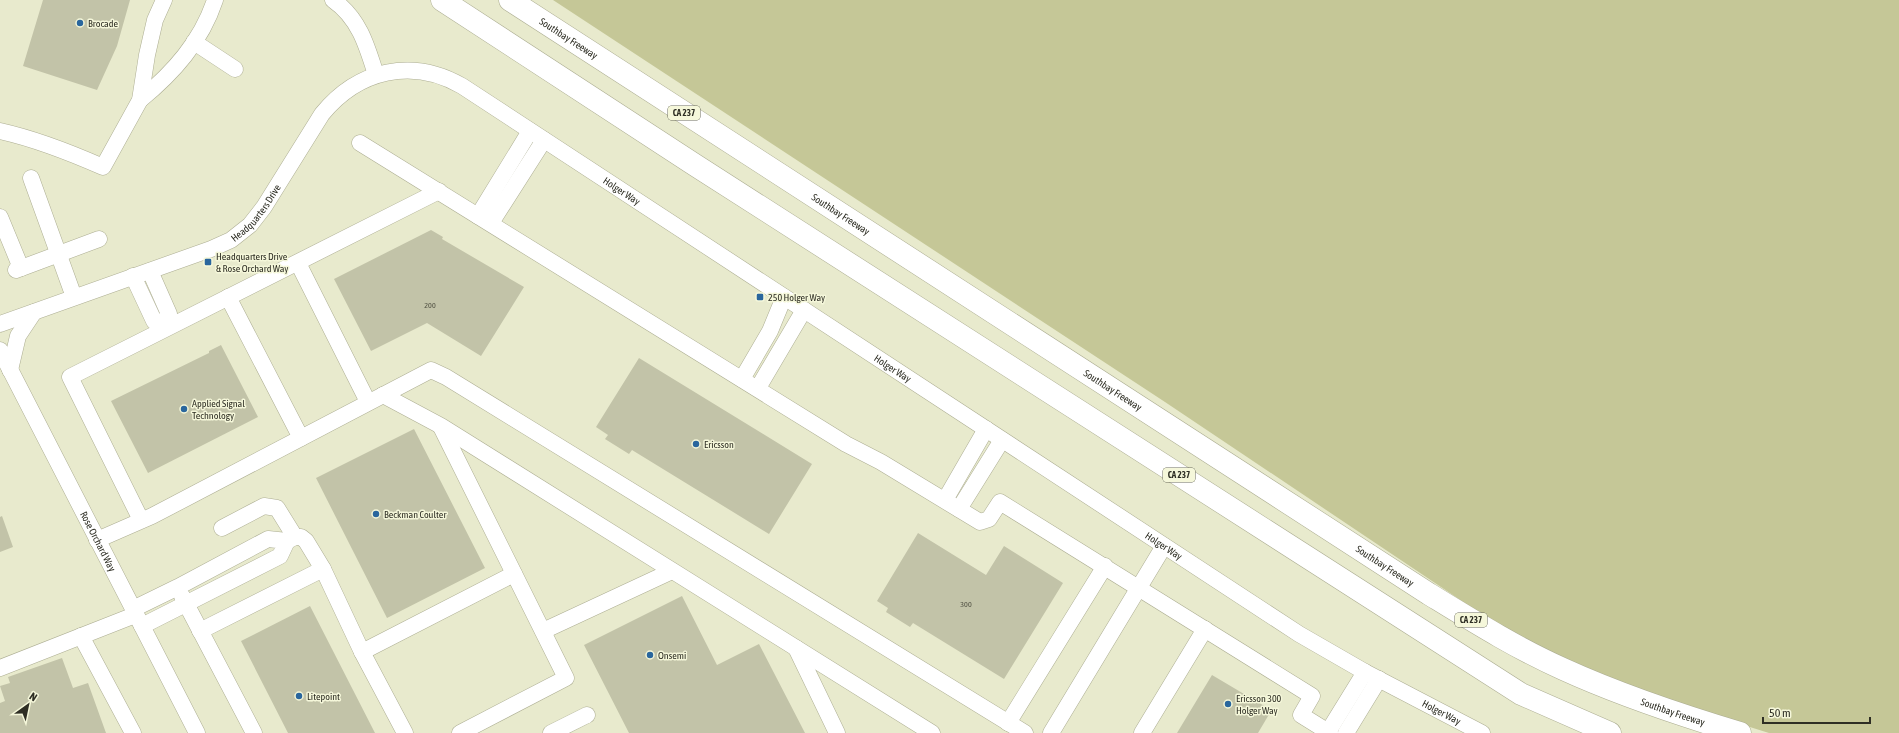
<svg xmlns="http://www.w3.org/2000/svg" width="1899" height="733" font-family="'Asap Condensed',sans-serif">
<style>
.green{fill:#c5c797}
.building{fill:#c2c3a8}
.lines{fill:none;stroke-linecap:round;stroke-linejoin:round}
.minor-casing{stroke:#adae93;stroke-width:17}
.highway-casing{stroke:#adae93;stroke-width:23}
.minor{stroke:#fff;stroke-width:16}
.highway{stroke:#fff;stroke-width:22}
.poi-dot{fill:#29669d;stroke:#f5f7da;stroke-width:1.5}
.labels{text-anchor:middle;stroke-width:3;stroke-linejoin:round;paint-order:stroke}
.number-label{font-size:8px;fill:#535345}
.shield{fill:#f5f7da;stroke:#6a6a5b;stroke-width:1}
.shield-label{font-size:9px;font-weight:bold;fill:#2e2e24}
.poi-label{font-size:10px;fill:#2e2e24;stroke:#f5f7da;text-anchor:start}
.street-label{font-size:10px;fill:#2e2e24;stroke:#f5f7da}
</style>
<rect width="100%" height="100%" fill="#e8eacd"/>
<path class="green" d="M553 0H1899V733H1769L1562 668 1165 402Z"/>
<path class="building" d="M43 0H130L117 46 97 90 23 66Z
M431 230 443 237 442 239 524 287 481 356 427 323 371 351 334 279Z
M221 345 258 417 148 473 111 401 209 353V351Z
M639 358 812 464 769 534 632 450 629 454 605 439 608 435 596 427Z
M414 429 485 568 387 618 316 478Z
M2 516 13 547 0 552V517Z
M918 533 986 575 1004 546 1063 583 1004 679 913 623 910 627 886 612 888 608 877 601Z
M682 596 717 665 759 644 805 733H629L584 645Z
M310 606 375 733H288L241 641Z
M62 658 73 688 88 683 106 733H0V703L5 701 0 686 10 683 8 677Z
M1212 675 1271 710V711L1258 733H1177Z"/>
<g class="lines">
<defs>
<g id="minor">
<path d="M333 0C359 18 367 46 376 75"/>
<path d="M194 42 235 69"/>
<path d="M140 100C173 73 201 42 215 0"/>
<path d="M0 131C36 139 69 152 103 167L140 100 147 55 155 20 164 0"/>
<path d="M360 143 846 444 881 462 980 522 989 519 1000 502 1312 696 1301 715 1330 733"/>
<path d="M31 178 74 297"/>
<path d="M478 216 530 131"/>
<path d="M0 217 21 268"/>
<path d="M491 223 544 140"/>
<path d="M298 263 368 402"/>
<path d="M16 270 99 239"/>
<path d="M150 271 169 314 164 322"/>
<path d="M133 276 154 321 164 322"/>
<path d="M228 297 301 438"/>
<path id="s1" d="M0 324 211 249 231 240 250 225 264 207 322 114C358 70 412 57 462 86L1299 634 1365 672 1482 733"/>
<path id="s2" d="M0 350 197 733"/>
<path d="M10 370 18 336 34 312"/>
<path d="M742 379 770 331 784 297"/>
<path d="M758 388 804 310"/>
<path d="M383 395 441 426 932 733"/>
<path d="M441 427 566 678 460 733"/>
<path d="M945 500 986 429"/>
<path d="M959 509 1002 440"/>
<path d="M141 520 70 377 439 191"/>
<path d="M222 528 264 506 277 508 295 537"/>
<path d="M97 540 152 516 431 370 446 377 1025 733"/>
<path d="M287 541 295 537H301L306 541 323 569 362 652 405 733"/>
<path d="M182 596 254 733"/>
<path d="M133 609 178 587 268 539 287 541 280 556 142 626"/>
<path d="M200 631 323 569"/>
<path d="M543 631 672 571"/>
<path d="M81 636 133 733"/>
<path d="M796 648 837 733"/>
<path d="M362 652 514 574"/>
<path d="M0 668 135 615"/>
<path d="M1008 723 1105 566"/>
<path d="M1328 732 1365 672"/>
<path d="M551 733 587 715"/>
<path d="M1051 733 1164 546"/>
<path d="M1142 733 1205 629"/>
<path d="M1346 733 1379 679"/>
</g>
<g id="highway">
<path d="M442 0 695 165 1521 694 1610 733"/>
<path id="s3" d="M510 0 1429 594C1473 621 1516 648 1563 669 1620 695 1680 715 1740 733"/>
</g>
</defs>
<use href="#minor" class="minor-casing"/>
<use href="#highway" class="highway-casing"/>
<use href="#minor" class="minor"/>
<use href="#highway" class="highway"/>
</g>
<g class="poi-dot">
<circle cx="80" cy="23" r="4"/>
<rect x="204" y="258" width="8" height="8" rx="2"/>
<rect x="756" y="293" width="8" height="8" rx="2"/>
<circle cx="184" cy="409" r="4"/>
<circle cx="696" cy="444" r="4"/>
<circle cx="376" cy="514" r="4"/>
<circle cx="650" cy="655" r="4"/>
<circle cx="299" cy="696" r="4"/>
<circle cx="1228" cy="704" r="4"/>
</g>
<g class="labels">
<g class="number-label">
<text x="430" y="308">200</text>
<text x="966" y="607">300</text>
</g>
<g class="shield">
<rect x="668" y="106" width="32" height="14" rx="3"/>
<rect x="1163" y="468" width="32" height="14" rx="3"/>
<rect x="1455" y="613" width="32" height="14" rx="3"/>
</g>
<g class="shield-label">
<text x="684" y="116">CA 237</text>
<text x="1179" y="478">CA 237</text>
<text x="1471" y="623">CA 237</text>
</g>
<g class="poi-label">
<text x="88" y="27">Brocade</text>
<text x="216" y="260">Headquarters Drive<tspan x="216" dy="12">&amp; Rose Orchard Way</tspan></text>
<text x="768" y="301">250 Holger Way</text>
<text x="192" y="407">Applied Signal<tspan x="192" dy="12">Technology</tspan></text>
<text x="704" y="448">Ericsson</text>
<text x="384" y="518">Beckman Coulter</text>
<text x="658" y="659">Onsemi</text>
<text x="307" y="700">Litepoint</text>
<text x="1236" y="702">Ericsson 300<tspan x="1236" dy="12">Holger Way</tspan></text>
</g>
<g class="street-label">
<text dy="4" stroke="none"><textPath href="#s3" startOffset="70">Southbay Freeway</textPath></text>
<text dy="4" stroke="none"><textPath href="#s1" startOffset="750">Holger Way</textPath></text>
<text dy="4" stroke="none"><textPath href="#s1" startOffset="283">Headquarters Drive</textPath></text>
<text dy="4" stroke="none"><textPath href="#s3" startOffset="394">Southbay Freeway</textPath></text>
<text dy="4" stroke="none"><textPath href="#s1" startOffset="1074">Holger Way</textPath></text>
<text dy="4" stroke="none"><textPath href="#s3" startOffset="718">Southbay Freeway</textPath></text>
<text dy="4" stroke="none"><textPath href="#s2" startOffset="215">Rose Orchard Way</textPath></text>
<text dy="4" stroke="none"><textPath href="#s1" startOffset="1398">Holger Way</textPath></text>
<text dy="4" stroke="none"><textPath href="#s3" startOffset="1042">Southbay Freeway</textPath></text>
<text dy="4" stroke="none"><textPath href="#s1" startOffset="1722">Holger Way</textPath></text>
<text dy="4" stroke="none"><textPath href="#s3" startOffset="1366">Southbay Freeway</textPath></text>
</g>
</g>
<g transform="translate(28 705) rotate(33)" stroke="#f5f7da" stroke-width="3" paint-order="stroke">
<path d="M0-3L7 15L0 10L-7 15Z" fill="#2e2e24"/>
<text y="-6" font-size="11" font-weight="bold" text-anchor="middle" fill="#2e2e24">N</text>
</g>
<path d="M1763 717v6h107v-6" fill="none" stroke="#2e2e24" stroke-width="2"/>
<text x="1769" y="717" font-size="12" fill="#2e2e24" stroke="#f5f7da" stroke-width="3" paint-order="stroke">50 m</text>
</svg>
